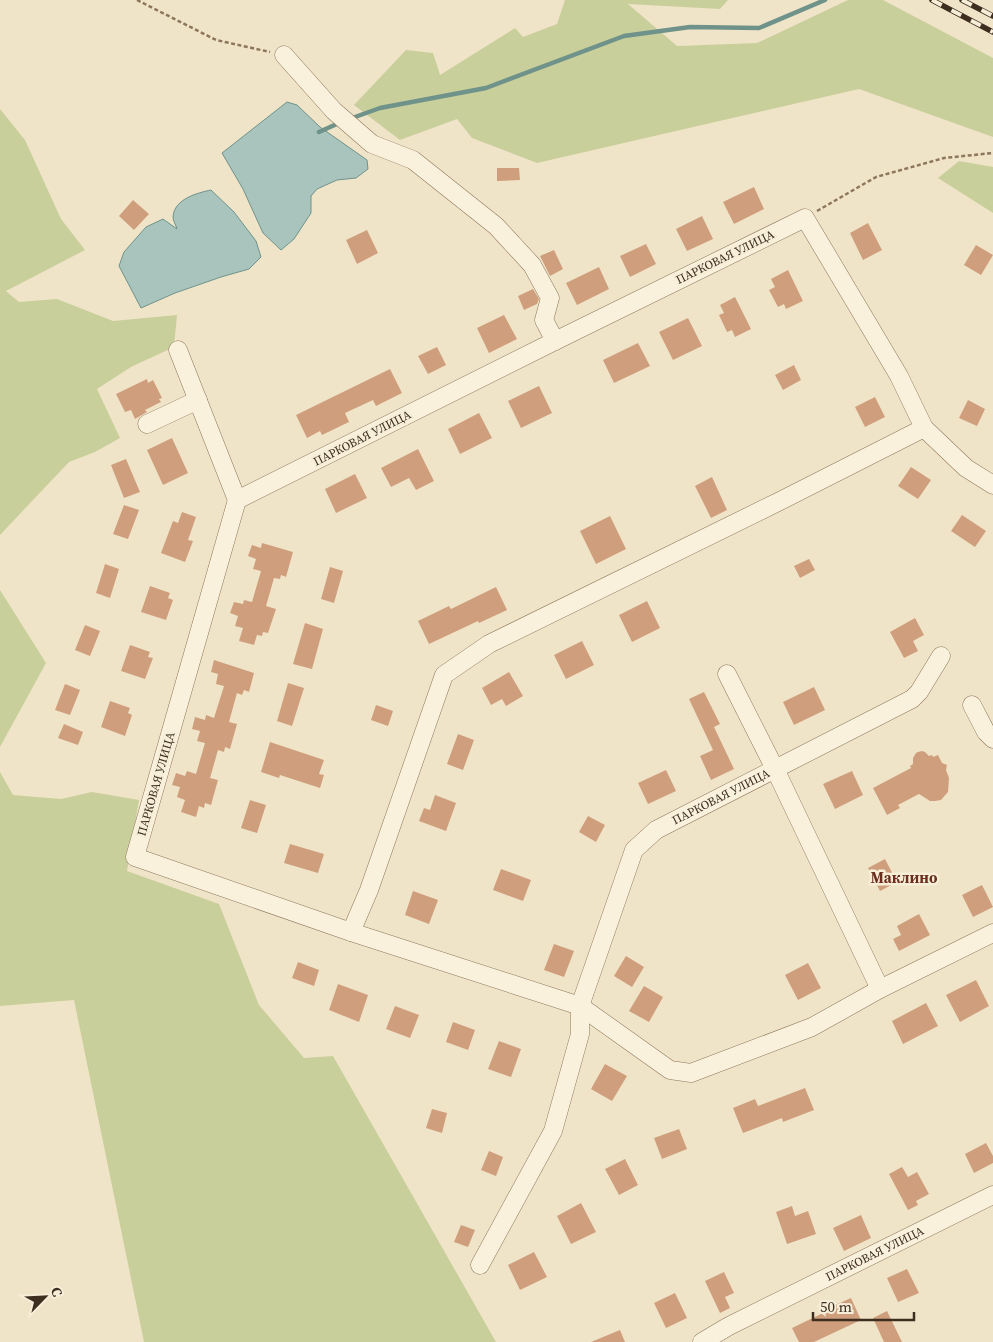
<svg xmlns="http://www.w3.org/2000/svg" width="993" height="1342" font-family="'Source Serif 4',serif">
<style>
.green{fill:#c9cf9b}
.water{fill:#a9c4bc;stroke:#6f938a}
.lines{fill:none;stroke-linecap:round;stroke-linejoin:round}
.stream{stroke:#6f938a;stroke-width:4.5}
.building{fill:#cf9f7d}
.minor-casing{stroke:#8d765c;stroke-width:19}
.path{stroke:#8d765c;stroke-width:2.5;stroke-dasharray:4 2.5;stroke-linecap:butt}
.minor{stroke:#faf1dc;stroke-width:18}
.rail-casing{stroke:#3d2e20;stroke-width:5.5}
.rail{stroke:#f7eed8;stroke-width:4;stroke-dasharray:11;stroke-linecap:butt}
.labels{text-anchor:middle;stroke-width:5;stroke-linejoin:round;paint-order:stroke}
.street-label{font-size:12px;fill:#3d2e20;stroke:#f7eed8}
.quarter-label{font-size:15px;font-weight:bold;fill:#6b2e1e;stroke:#f7eed8}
</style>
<rect width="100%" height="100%" fill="#f0e4c8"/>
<path class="green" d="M565 0H728L720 9 628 4 677 46 757 43 848 0H883L993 58V137L859 89 537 163 472 138 457 119 400 140 354 105 406 50 433 53 440 75 515 28 523 37 557 24Z
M0 109 25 140 61 219 85 250 6 291 19 302 57 299 113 321 177 315 174 347 131 367 97 389 120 438 95 452 69 462 0 535Z
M959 161 993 167V213L938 178Z
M0 590 46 663 0 747Z
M0 772 13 795 61 799 92 792 139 800 127 871 219 904 259 1005 304 1058 333 1056 496 1342H144L74 1000 0 1006Z"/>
<path class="water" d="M287 102 297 105 320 127 367 160 368 169 356 178 337 180 317 189 311 196V213L294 239 281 250 263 233 243 189 222 153Z
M211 190 234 212 256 241 261 257 249 269 221 277 175 293 141 308 119 266 124 252 146 227 163 219 177 229C176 225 173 221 173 217 174 199 197 193 211 190Z"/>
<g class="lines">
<path class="stream" d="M355 117 380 108 486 88 624 36 690 27 759 28 825 0
M319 132 339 123"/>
</g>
<path class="building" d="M497 168H519L520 180 497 181Z
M754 187 764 209 734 224 723 202Z
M133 200 149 214 134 230 119 216Z
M702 216 713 239 687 251 676 229Z
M868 223 882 250 863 260 850 233Z
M367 230 378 253 357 264 346 240Z
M646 244 656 264 630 277 620 256Z
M976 245 993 255 981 275 964 265Z
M554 250 563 269 550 276 540 256Z
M599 267 609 289 577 305 566 283Z
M788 270 803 301 786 309 784 304 778 307 769 290 775 287 771 279Z
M533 289 539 299 537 304 524 310 518 296Z
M735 297 751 329 735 337 732 330 727 332 719 315 724 313 720 305Z
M504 315 517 339 489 353 477 328Z
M688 318 702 346 673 360 659 332Z
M638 343 650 366 614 383 603 360Z
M437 347 446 365 428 374 418 356Z
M794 365 801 380 783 390 775 375Z
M390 369 402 393 376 406 373 400 345 413 349 422 322 435 320 431 307 438 296 415Z
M147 379 148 383 153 380 162 398 159 399 161 402 145 410 147 412 135 419 131 410 125 412 116 394Z
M539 386 552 413 521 428 508 401Z
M875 397 885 417 865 427 855 407Z
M968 400 985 409 977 426 959 418Z
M479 413 492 438 460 454 448 429Z
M172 438 188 473 163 485 147 450Z
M418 449 434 481 416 490 409 478 391 487 381 468Z
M126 459 140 492 124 498 111 465Z
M911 467 931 480 918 499 898 486Z
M355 474 367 498 336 513 325 489Z
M712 477 727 510 711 518 695 486Z
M124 505 139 510 128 539 113 534Z
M182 512 196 517 188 540 193 541 185 562 161 553 173 521 178 523Z
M962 515 986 531 975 547 951 531Z
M610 516 626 549 596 564 580 531Z
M262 543 293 552 286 577 281 575 280 579 274 578 266 606 276 609 268 633 263 632 262 636 257 635 254 645 239 641 243 628 235 626 238 616 230 613 234 602 243 604 244 600 252 602 261 571 253 569 256 559 248 556 252 545 261 548Z
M809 559 815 570 800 578 794 566Z
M105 564 119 569 110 598 96 593Z
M330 567 343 571 334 603 321 599Z
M150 586 170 593 168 598 173 600 166 620 141 612Z
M496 587 507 610 479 623 478 621 429 644 418 621 449 606 451 609Z
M647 601 660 628 632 642 619 615Z
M915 618 924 635 913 641 918 651 904 658 890 632Z
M305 623 323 629 312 669 293 664Z
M85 625 100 631 90 656 75 650Z
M582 641 594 665 566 679 554 655Z
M130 645 150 652 148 657 153 658 145 679 121 671Z
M214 660 254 673 249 692 244 690 242 695 237 693 229 722 237 724 230 749 225 747 224 752 218 750 210 778 218 780 211 805 205 803 204 808 199 806 196 817 181 812 185 800 177 797 180 787 172 785 176 773 185 776 187 771 196 774 205 743 197 741 200 731 192 729 195 717 205 720 206 715 214 718 224 686 216 684 218 674 211 672Z
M509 672 523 696 506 706 502 699 491 705 482 688Z
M288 683 304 688 292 726 277 721Z
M65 684 80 690 70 715 55 710Z
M814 687 825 710 794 725 783 702Z
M704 692 720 724 714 727 734 769 711 780 700 756 713 750 689 699Z
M110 701 130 708 128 713 132 715 125 736 101 727Z
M376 705 393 711 388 726 371 720Z
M64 724 83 732 78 745 58 738Z
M458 734 474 740 463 770 447 764Z
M270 742 324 760 319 774 324 775 320 788 280 775 279 778 261 772Z
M922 751 925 752 929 756 932 755 933 757 938 755 942 763 947 765 946 770 949 778 948 792 941 800 935 801H930L919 794 898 805 900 808 887 815 873 788 911 768 910 766 913 764V758L916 753 918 752Z
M666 770 676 791 648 804 638 783Z
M852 771 863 795 835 809 823 784Z
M435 795 456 803 446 831 419 821 424 808 430 810Z
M250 800 266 805 257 833 241 828Z
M588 816 605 825 596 842 579 832Z
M290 844 324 854 318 873 284 863Z
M885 859 897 882 880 891 868 868Z
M501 869 531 880 523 901 493 890Z
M982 885 993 907 973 917 962 895Z
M413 891 438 900 429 924 405 915Z
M919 914 930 935 899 951 893 939 901 935 897 926Z
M554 944 574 951 564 977 544 970Z
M626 956 644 967 632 987 614 976Z
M298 962 319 970 314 986 292 978Z
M808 963 821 988 798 1000 785 975Z
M976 980 989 1006 960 1022 946 995Z
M338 984 368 995 359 1022 329 1010Z
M644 986 663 997 649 1022 629 1011Z
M926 1003 938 1026 903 1044 892 1021Z
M395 1006 419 1015 410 1038 386 1029Z
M453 1022 475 1030 468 1050 446 1042Z
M499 1041 521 1049 511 1077 488 1069Z
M605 1064 627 1076 612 1101 591 1089Z
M805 1088 814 1110 783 1122 782 1118 743 1133 733 1108 755 1099 758 1106Z
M432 1109 447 1113 442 1133 426 1128Z
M679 1129 687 1149 662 1159 654 1138Z
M986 1143 993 1156V1163L974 1173 965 1154Z
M489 1151 503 1157 496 1176 481 1170Z
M625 1159 638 1185 619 1195 605 1169Z
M902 1167 908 1177 917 1172 929 1194 916 1201 918 1205 908 1210 889 1174Z
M581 1203 596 1232 571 1244 557 1216Z
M792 1206 795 1216 808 1211 816 1234 787 1244 776 1212Z
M861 1215 871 1238 844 1251 833 1228Z
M461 1225 475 1230 468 1247 454 1242Z
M534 1252 547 1277 520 1290 508 1265Z
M907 1269 919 1293 898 1302 887 1278Z
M724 1272 734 1293 725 1297 730 1308 720 1313 705 1281Z
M675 1293 687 1318 666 1328 654 1303Z
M851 1298 861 1320 814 1342H799L792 1328 823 1313 822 1311Z
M887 1311 902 1342H884L873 1318Z
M620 1330 625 1342H591Z"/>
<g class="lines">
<defs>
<g id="minor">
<path d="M284 55 334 111 372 144 413 160 496 226 532 265 550 298 544 320 555 341"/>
<path d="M178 350 237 500"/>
<path d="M147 424 198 400"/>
<path d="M993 485 966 468 924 428 899 376 805 218 555 341 237 500 135 857 351 932 580 1006 670 1070 691 1073 812 1027 880 989 993 933"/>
<path d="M727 674 775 769 880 989"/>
<path d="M972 705 986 732 993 739"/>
<path d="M351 932 369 890 444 675 489 644 778 502 924 428"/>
<path id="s1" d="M480 1265 553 1131 580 1034V1006L634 850 656 830 912 699 919 692 941 656"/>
<path id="s2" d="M702 1342 729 1326 993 1195"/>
</g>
</defs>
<use href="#minor" class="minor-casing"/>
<path class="path" d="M137 0 216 40 270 52
M817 211 876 177 944 158 993 153"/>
<use href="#minor" class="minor"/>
<defs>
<path id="rail" d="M932 0 993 32
M962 0 993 16"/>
</defs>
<use href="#rail" class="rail-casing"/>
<use href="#rail" class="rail"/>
</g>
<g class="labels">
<g class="street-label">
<text transform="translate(725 257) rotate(-26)" y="4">ПАРКОВАЯ УЛИЦА</text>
<text transform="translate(362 438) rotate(-27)" y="4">ПАРКОВАЯ УЛИЦА</text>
<text transform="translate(156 784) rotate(-74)" y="4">ПАРКОВАЯ УЛИЦА</text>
<text dy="4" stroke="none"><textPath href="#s1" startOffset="549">ПАРКОВАЯ УЛИЦА</textPath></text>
<text dy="4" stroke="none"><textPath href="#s2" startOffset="194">ПАРКОВАЯ УЛИЦА</textPath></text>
</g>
<g class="quarter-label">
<text x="904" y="883">Маклино</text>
</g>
</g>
<g transform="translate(45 1297) rotate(66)" stroke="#f7eed8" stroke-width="4" paint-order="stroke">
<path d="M0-4L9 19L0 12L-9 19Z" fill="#3d2e20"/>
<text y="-8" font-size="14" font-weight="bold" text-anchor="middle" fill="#3d2e20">С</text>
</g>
<path d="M813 1312v8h101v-8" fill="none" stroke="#3d2e20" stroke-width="2.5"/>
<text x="820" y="1312" font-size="15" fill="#3d2e20" stroke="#f7eed8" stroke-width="4" paint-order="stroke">50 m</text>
</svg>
